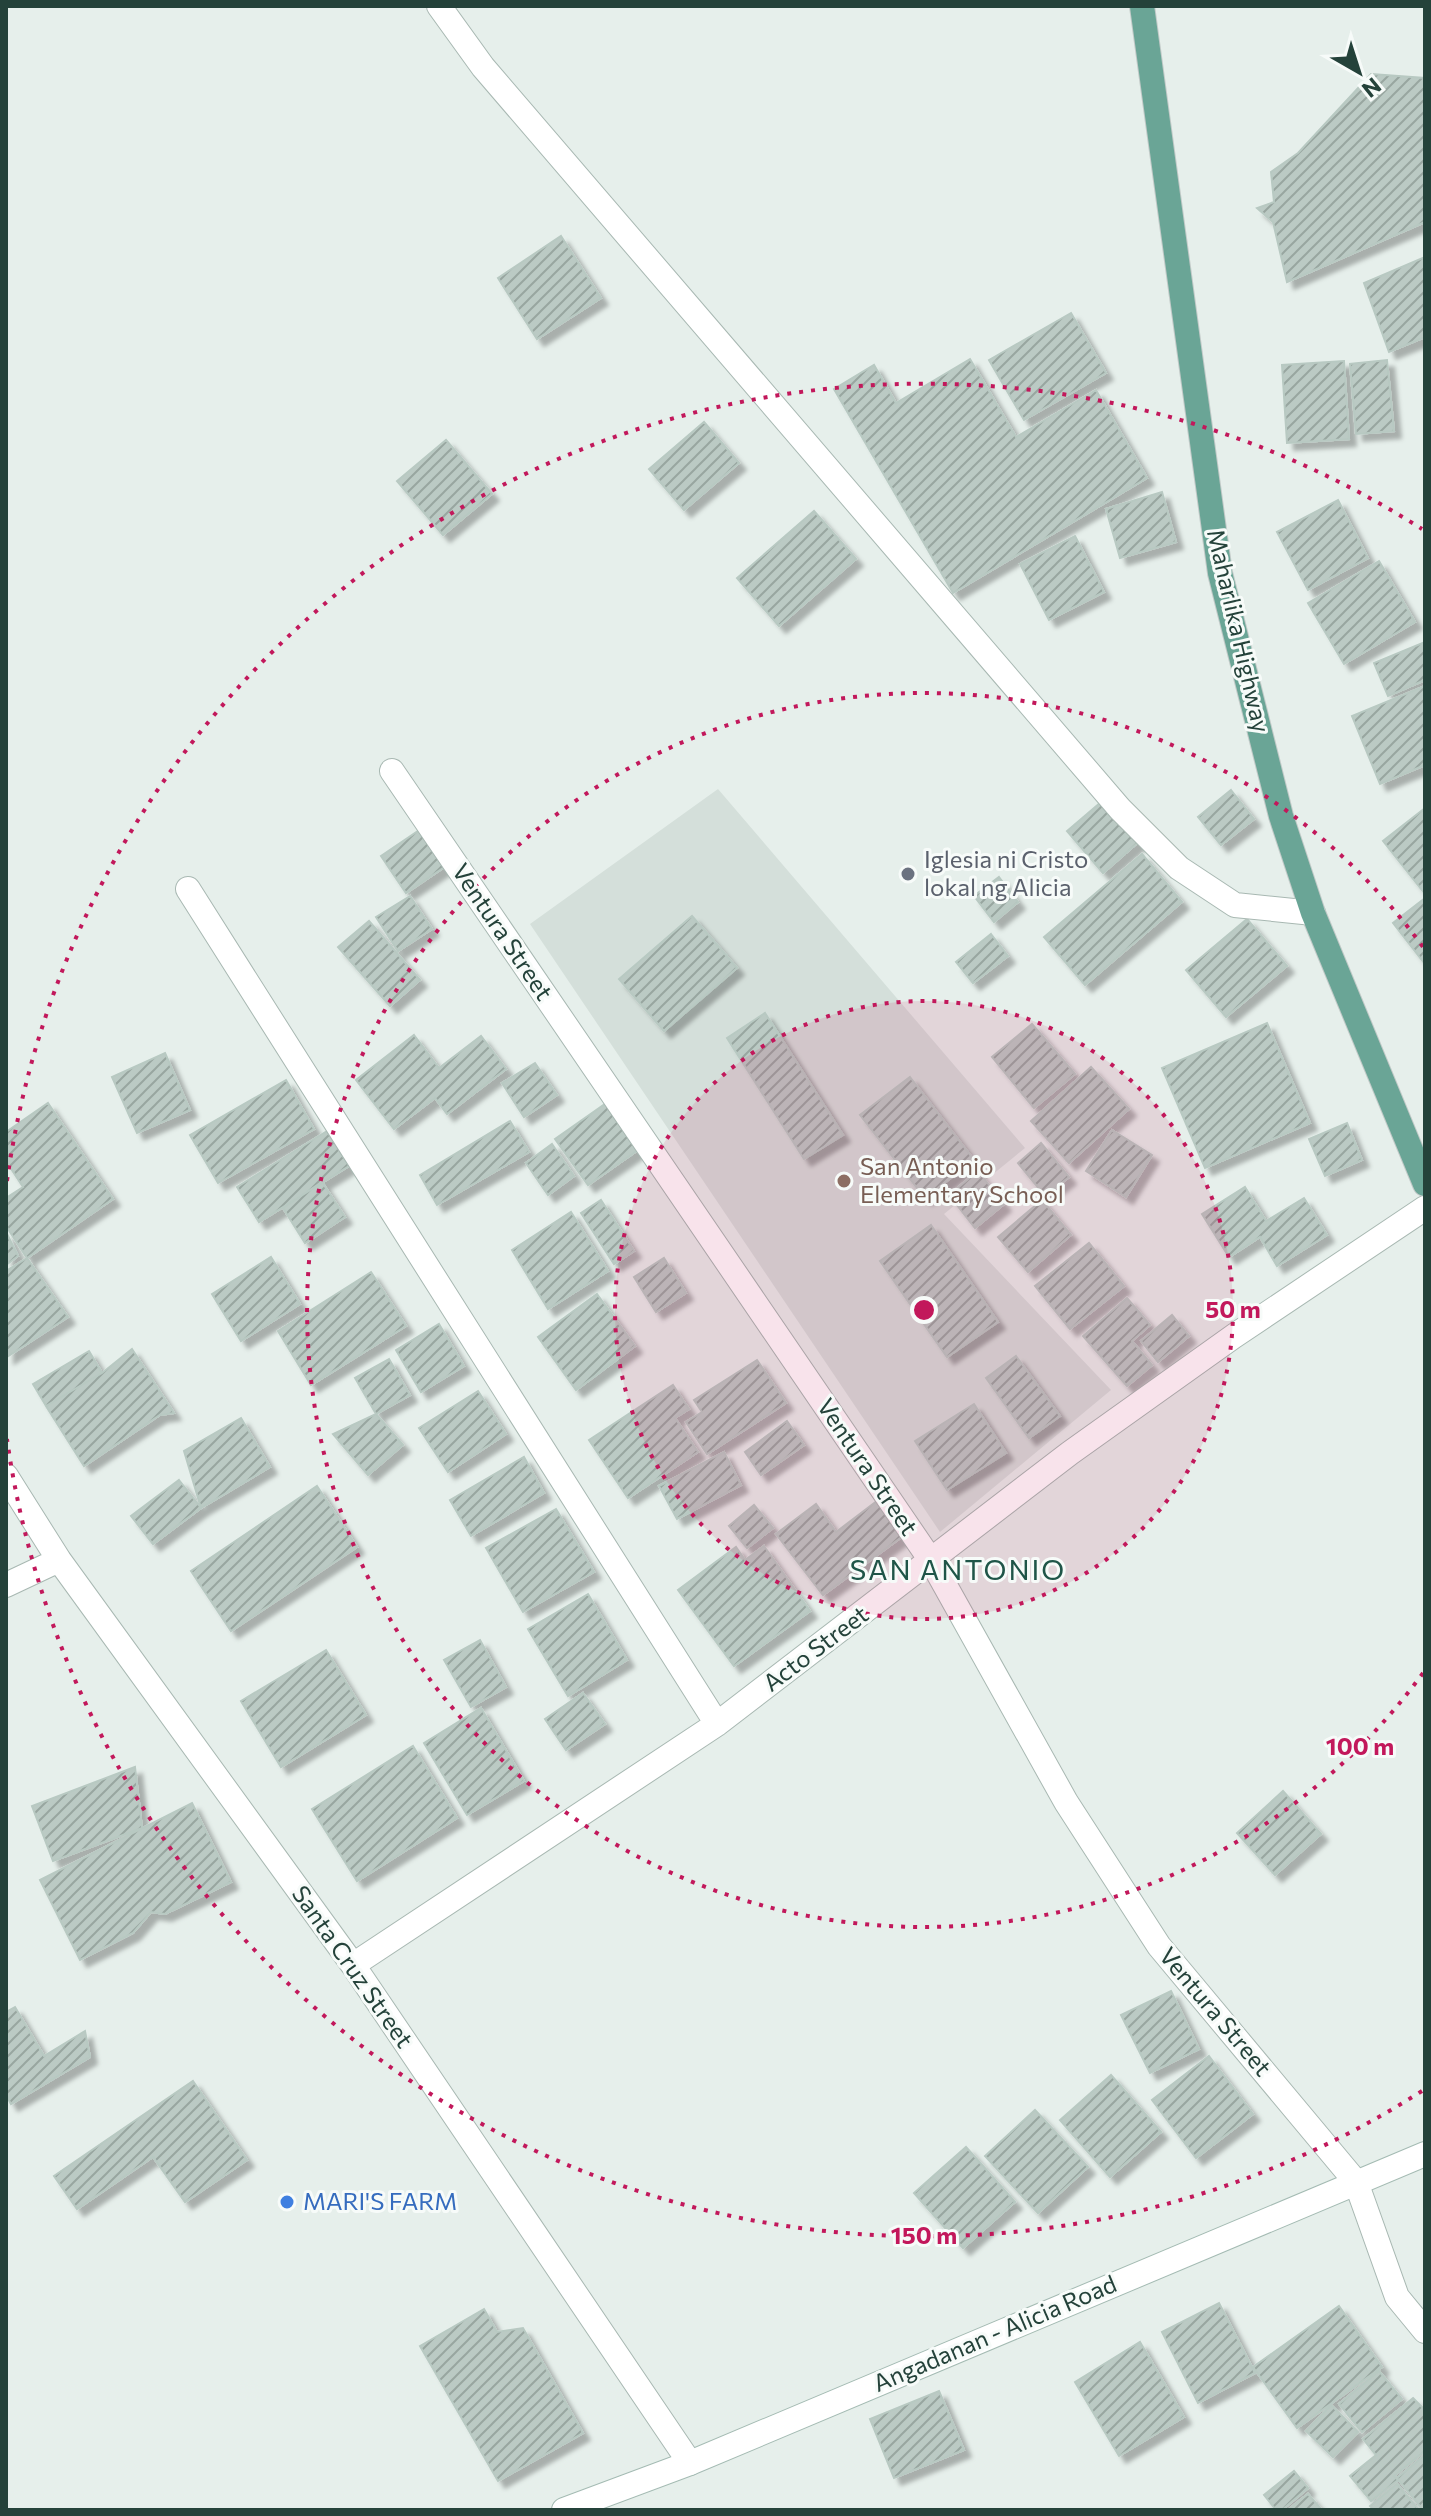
<svg xmlns="http://www.w3.org/2000/svg" width="1431" height="2516" font-family="Commissioner,sans-serif">
<style>
.built{fill:#d4dfda}
.building{fill:url(#building-hatch);stroke:#b8c9c2;stroke-width:2;filter:url(#shadow)}
.lines{fill:none;stroke-linecap:round;stroke-linejoin:round}
.minor-casing{stroke:#a8b8b2;stroke-width:26}
.secondary-casing{stroke:#a4bbb3;stroke-width:26}
.primary-casing{stroke:#c2cac8;stroke-width:26}
.minor{stroke:#fff;stroke-width:24}
.secondary{stroke:#fff;stroke-width:24}
.primary{stroke:#6aa596;stroke-width:24}
.ring{fill:none;stroke:#c2185b;stroke-width:4;stroke-dasharray:4 8}
.worship-dot{fill:#6b7280;stroke:#f7fbf9;stroke-width:3}
.education-dot{fill:#8d6e63;stroke:#f7fbf9;stroke-width:3}
.shop-dot{fill:#3f7fe0;stroke:#f7fbf9;stroke-width:3}
.labels{text-anchor:middle;stroke-width:6;stroke-linejoin:round;paint-order:stroke}
.street-label{font-size:24px;fill:#24423a;stroke:#f7fbf9}
.worship-label{font-size:24px;fill:#5b616d;stroke:#f7fbf9;text-anchor:start}
.education-label{font-size:24px;fill:#785e54;stroke:#f7fbf9;text-anchor:start}
.shop-label{font-size:24px;fill:#366cbe;stroke:#f7fbf9;text-anchor:start}
.quarter-label{font-size:28px;letter-spacing:2px;fill:#1f5548;stroke:#f7fbf9}
.centre{fill:#c2185b;stroke:#f7fbf9;stroke-width:4}
.ring-label{font-size:24px;text-anchor:middle;font-weight:bold;fill:#c2185b;stroke:#f7fbf9;stroke-width:6;stroke-linejoin:round;paint-order:stroke}
</style>
<defs>
<pattern id="building-hatch" width="6" height="6" patternUnits="userSpaceOnUse" patternTransform="scale(2)"><rect width="6" height="6" fill="#bbcac4"/><path d="M-1 1l2-2M0 6l6-6M5 7l2-2" fill="none" stroke="#98a6a0"/></pattern>
<filter id="shadow"><feDropShadow dx="7" dy="7" stdDeviation="2" flood-color="#0004"/></filter>
</defs>
<rect width="100%" height="100%" fill="#e6efeb"/>
<path class="built" d="M718 789 1025 1148 944 1214 1111 1390 940 1532 530 924Z"/>
<path class="building" d="M1371 74 1425 78V222L1287 282 1273 222 1257 208 1274 202 1271 172 1298 153Z
M561 236 601 298 537 339 498 278Z
M1425 257V337L1389 352 1364 283Z
M1071 313 1106 373 1024 420 989 360Z
M970 359 1016 437 1096 390 1147 478 953 593 834 389 874 365 896 403Z
M1387 360 1394 431 1356 434 1350 364Z
M1344 361 1349 439 1287 443 1282 365Z
M704 422 739 463 684 510 649 469Z
M446 440 492 494 443 535 397 481Z
M1162 492 1176 542 1120 558 1106 509Z
M1338 500 1368 558 1308 590 1277 532Z
M814 511 856 559 779 626 737 578Z
M1075 536 1104 592 1049 620 1020 564Z
M1379 561 1415 622 1344 664 1308 603Z
M1425 642V680L1388 696 1374 663Z
M1425 686V765L1380 784 1352 716Z
M1231 790 1254 819 1221 845 1198 817Z
M1107 797 1142 839 1103 873 1067 831Z
M1425 808V894L1383 841Z
M421 829 446 866 406 893 381 856Z
M1142 854 1182 902 1085 985 1044 937Z
M999 877 1018 902 994 922 974 896Z
M410 896 432 929 398 951 376 917Z
M1425 898V964L1393 923Z
M692 916 737 968 664 1031 619 979Z
M1247 919 1287 966 1226 1017 1186 970Z
M369 921 420 980 390 1006 338 947Z
M991 934 1008 956 973 983 956 962Z
M765 1013 843 1135 804 1159 727 1038Z
M1267 1023 1310 1123 1205 1168 1162 1068Z
M1032 1024 1075 1074 1034 1108 992 1057Z
M414 1035 439 1068 481 1036 506 1069 447 1114 435 1098 394 1129 356 1080Z
M165 1053 190 1110 137 1133 112 1077Z
M535 1063 557 1095 524 1117 502 1083Z
M1091 1067 1129 1109 1069 1163 1031 1121Z
M910 1077 974 1160 925 1198 860 1115Z
M286 1080 314 1129 218 1183 190 1135Z
M48 1103 113 1199 27 1258 6 1226V1198L23 1187 6 1161V1132Z
M605 1104 638 1150 588 1185 555 1139Z
M510 1121 529 1152 437 1205 420 1175Z
M1347 1123 1362 1160 1325 1176 1309 1139Z
M1112 1130 1152 1155 1126 1197 1086 1171Z
M327 1131 349 1166 259 1222 237 1187Z
M1041 1143 1069 1177 1045 1196 1018 1163Z
M552 1144 574 1176 548 1195 526 1163Z
M978 1171 1004 1204 975 1228 949 1195Z
M322 1182 345 1217 305 1243 283 1208Z
M1245 1187 1266 1221 1304 1198 1327 1235 1277 1266 1260 1237 1229 1257 1202 1214Z
M601 1200 634 1251 614 1264 581 1213Z
M1042 1200 1071 1235 1028 1272 998 1237Z
M571 1212 608 1271 548 1309 512 1250Z
M931 1225 998 1322 947 1357 880 1261Z
M6 1232 18 1256 6 1265Z
M1089 1243 1124 1286 1070 1329 1035 1286Z
M271 1257 300 1304 241 1341 212 1294Z
M27 1258 68 1317 7 1357 6 1271Z
M664 1258 686 1293 656 1312 634 1277Z
M371 1272 406 1326 311 1385 278 1331Z
M597 1294 635 1346 576 1390 538 1337Z
M1127 1298 1150 1325 1132 1341 1152 1365 1127 1386 1083 1336Z
M1172 1315 1189 1336 1158 1362 1141 1341Z
M439 1324 464 1366 421 1392 396 1350Z
M132 1349 174 1413 160 1415 84 1466 46 1406 102 1373Z
M89 1351 102 1373 46 1406 33 1384Z
M1016 1356 1060 1416 1029 1438 986 1378Z
M389 1359 410 1395 376 1414 355 1378Z
M757 1360 786 1403 707 1454 686 1422 702 1412 694 1400Z
M673 1385 689 1409 675 1418 698 1452 628 1498 589 1440Z
M478 1391 506 1434 448 1472 419 1428Z
M974 1404 1006 1453 947 1490 915 1441Z
M376 1414 403 1445 368 1475 333 1434Z
M241 1418 270 1467 201 1508 184 1451Z
M787 1421 804 1445 761 1475 745 1452Z
M724 1452 741 1485 677 1519 659 1486Z
M524 1457 544 1493 471 1536 450 1500Z
M179 1480 201 1508 153 1544 131 1516Z
M317 1486 357 1547 231 1631 191 1571Z
M877 1501 903 1536 823 1595 776 1534 816 1504 836 1532Z
M754 1505 773 1528 747 1548 729 1526Z
M556 1509 594 1572 523 1612 486 1548Z
M764 1546 810 1611 734 1666 678 1590 736 1547 745 1560Z
M588 1594 627 1660 568 1696 528 1629Z
M480 1640 506 1687 471 1707 444 1660Z
M326 1650 366 1715 281 1767 241 1701Z
M583 1693 605 1724 566 1750 545 1719Z
M481 1708 524 1781 467 1815 424 1743Z
M413 1746 457 1818 357 1881 312 1809Z
M135 1767 142 1828 53 1861 32 1806Z
M1283 1791 1321 1834 1275 1875 1237 1833Z
M192 1803 231 1882 165 1914 151 1912 133 1933 80 1960 40 1880Z
M1171 1991 1199 2049 1150 2073 1121 2015Z
M15 2007 44 2056 85 2031 90 2057 11 2104 6 2095V2012Z
M1209 2056 1253 2114 1196 2158 1152 2100Z
M1111 2075 1161 2132 1110 2177 1060 2120Z
M193 2081 247 2160 185 2202 153 2157 77 2209 54 2176Z
M1035 2110 1088 2167 1038 2213 985 2156Z
M966 2147 1015 2202 963 2248 914 2193Z
M1219 2303 1255 2373 1198 2403 1162 2332Z
M1339 2306 1382 2367 1297 2428 1253 2367Z
M484 2309 497 2332 523 2328 583 2433 498 2481 420 2346Z
M1140 2342 1184 2417 1119 2456 1075 2382Z
M1379 2371 1402 2399 1362 2432 1339 2404Z
M939 2391 964 2450 894 2478 870 2419Z
M1413 2398 1425 2410V2451L1394 2476 1398 2480 1371 2501 1350 2476 1376 2455 1363 2439Z
M1331 2405 1358 2432 1333 2457 1306 2431Z
M1425 2455V2510H1423L1397 2478Z
M1294 2471 1308 2488 1282 2510H1276L1264 2495Z
M1397 2484 1419 2510H1374L1370 2506Z
M1308 2494 1322 2510H1288Z"/>
<g class="lines">
<defs>
<path id="minor" d="M439 6 483 67 1120 809 1179 868 1235 905 1313 913
M392 771 932 1562 1066 1802 1159 1946 1356 2182 1397 2297 1425 2331
M188 889 717 1724
M6 1476 59 1560 353 1965 690 2463
M6 1585 59 1560
M353 1965 717 1724 1070 1453 1234 1336 1425 1208"/>
<path id="secondary" d="M564 2510 690 2463 1425 2154"/>
<path id="primary" d="M1142 6 1220 573 1281 816 1313 913 1425 1184"/>
</defs>
<use href="#minor" class="minor-casing"/>
<use href="#secondary" class="secondary-casing"/>
<use href="#primary" class="primary-casing"/>
<use href="#minor" class="minor"/>
<use href="#secondary" class="secondary"/>
<use href="#primary" class="primary"/>
</g>
<circle cx="924" cy="1310" r="309" fill="#c2185b" fill-opacity=".12"/>
<g class="ring">
<circle cx="924" cy="1310" r="309"/>
<path d="M1423 1673A617 617 0 1 1 1423 947"/>
<path d="M1422 2091A926 926 0 0 1 7 1439M7 1181A926 926 0 0 1 1422 529"/>
</g>
<circle class="worship-dot" cx="908" cy="874" r="8"/>
<circle class="education-dot" cx="844" cy="1181" r="8"/>
<circle class="shop-dot" cx="287" cy="2202" r="8"/>
<g class="labels">
<g class="street-label">
<text transform="translate(1238 631) rotate(77)" y="8">Maharlika Highway</text>
<text transform="translate(502 932) rotate(56)" y="8">Ventura Street</text>
<text transform="translate(867 1467) rotate(56)" y="8">Ventura Street</text>
<text transform="translate(816 1649) rotate(-37)" y="8">Acto Street</text>
<text transform="translate(352 1967) rotate(55)" y="8">Santa Cruz Street</text>
<text transform="translate(1215 2012) rotate(50)" y="8">Ventura Street</text>
<text transform="translate(995 2334) rotate(-23)" y="8">Angadanan - Alicia Road</text>
</g>
<g class="worship-label">
<text x="924" y="868">Iglesia ni Cristo<tspan x="924" dy="28">lokal ng Alicia</tspan></text>
</g>
<g class="education-label">
<text x="860" y="1175">San Antonio<tspan x="860" dy="28">Elementary School</tspan></text>
</g>
<g class="shop-label">
<text x="303" y="2210">MARI'S FARM</text>
</g>
<g class="quarter-label">
<text x="958" y="1580">SAN ANTONIO</text>
</g>
</g>
<circle cx="924" cy="1310" r="12" class="centre"/>
<g class="ring-label">
<text x="1233" y="1318">50 m</text>
<text x="1360" y="1755">100 m</text>
<text x="924" y="2244">150 m</text>
</g>
<rect width="1431" height="2516" fill="none" stroke="#24423a" stroke-width="16"/>
<g transform="translate(1359 72) rotate(141)" stroke="#f7fbf9" stroke-width="6" paint-order="stroke">
<path d="M0-6L14 30L0 20L-14 30Z" fill="#24423a"/>
<text y="-12" font-size="22" font-weight="bold" text-anchor="middle" fill="#24423a">N</text>
</g>
</svg>
